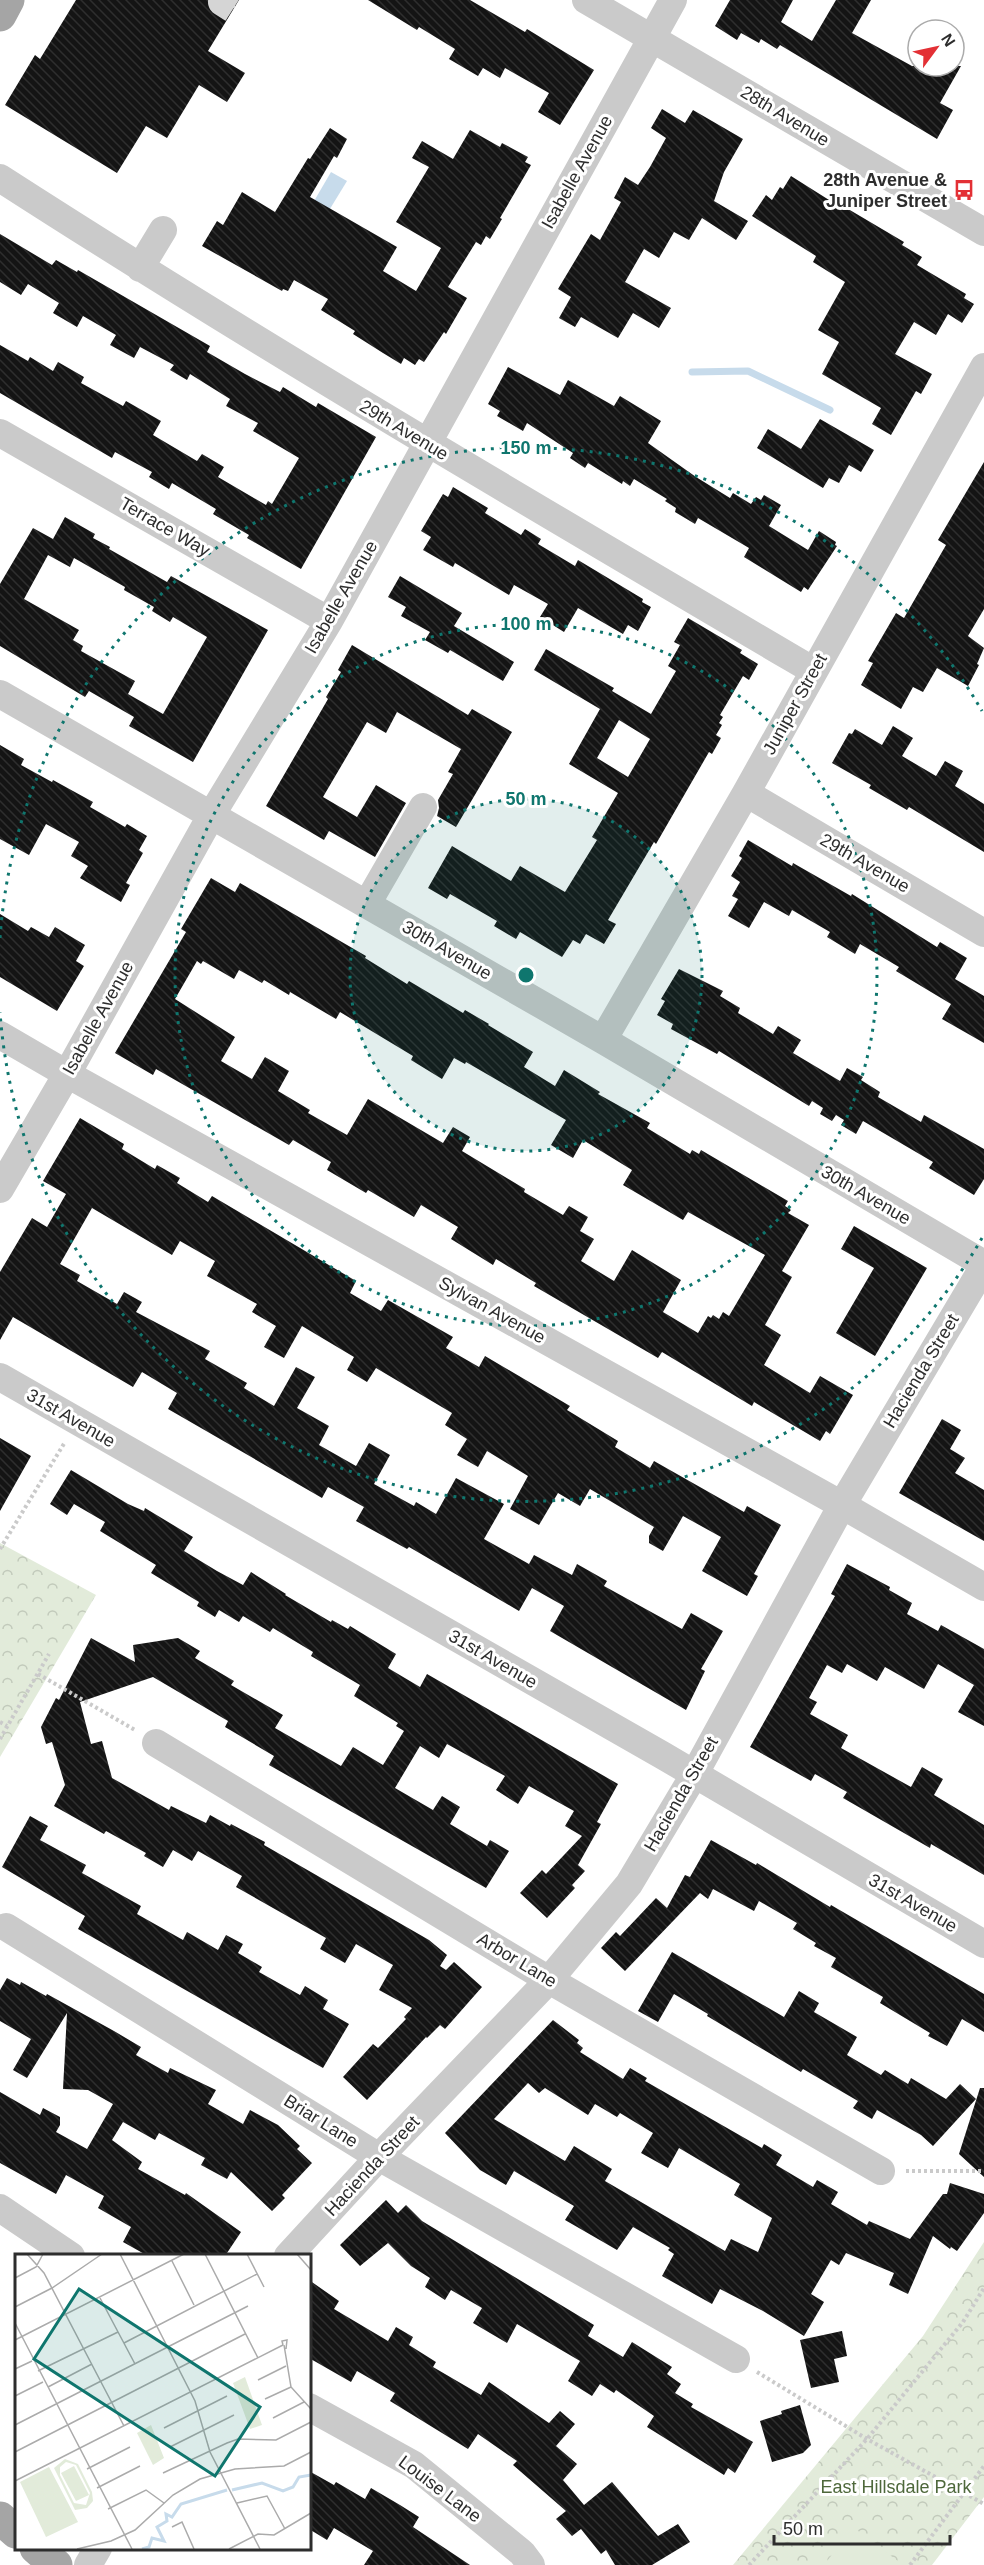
<svg xmlns="http://www.w3.org/2000/svg" width="984" height="2565" font-family="Arial,sans-serif">
<style>
.park{fill:url(#park-crowns)}
.pitch{fill:#e2ebda}
.water{fill:#c7dbeb}
.lines{fill:none;stroke-linecap:round;stroke-linejoin:round}
.stream{stroke:#c7dbeb;stroke-width:7}
.building{fill:url(#building-back-hatch);fill-rule:evenodd}
.minor-tunnel{stroke:#d5d5d5;stroke-width:28;stroke-dasharray:28 14;stroke-linecap:butt}
.path{stroke:#cacaca;stroke-width:4;stroke-dasharray:3 3;stroke-linecap:butt}
.minor{stroke:#cacaca;stroke-width:28}
.major{stroke:#a5a5a5;stroke-width:33}
.ring{fill:none;stroke:#0f766e;stroke-width:3;stroke-dasharray:3 6}
.labels{text-anchor:middle;stroke-width:6;stroke-linejoin:round;paint-order:stroke}
.street-label{font-size:18px;fill:#2d2d2d;stroke:#fff}
.poi-label{font-size:18px;font-weight:bold;fill:#2d2d2d;stroke:#fff;text-anchor:end}
.park-label{font-size:18px;fill:#4e683b;stroke:#fff}
.inset-river{fill:none;stroke:#c7dbeb;stroke-width:3}
.inset-road{fill:none;stroke:#ababab;stroke-width:1.5}
.view{fill:#0f766e;fill-opacity:0.15;stroke:#0f766e;stroke-width:3}
.inset-edge{fill:none;stroke:#2d2d2d;stroke-width:3}
.centre{fill:#0f766e;stroke:#fff;stroke-width:3}
.ring-label{font-size:18px;text-anchor:middle;font-weight:bold;fill:#0f766e;stroke:#fff;stroke-width:6;stroke-linejoin:round;paint-order:stroke}
</style>
<defs>
<pattern id="park-crowns" width="20" height="18" patternUnits="userSpaceOnUse" patternTransform="scale(1.5)"><rect width="20" height="18" fill="#e2ebda"/><path d="M2 6a3 3 0 1 1 6 0M12 15a3 3 0 1 1 6 0" fill="none" stroke="#c2cabb"/></pattern>
<pattern id="building-back-hatch" width="6" height="6" patternUnits="userSpaceOnUse" patternTransform="scale(1.5)"><rect width="6" height="6" fill="#141414"/><path d="M-1 5l2 2M0 0l6 6M5-1l2 2" fill="none" stroke="#2e2e2e"/></pattern>
</defs>
<rect width="100%" height="100%" fill="#fff"/>
<path class="park" d="M0 1543 96 1595 0 1757Z
M984 2242V2497L932 2565H733L923 2336Z"/>
<path class="pitch" d="M853 2527 903 2565H824Z"/>
<path class="water" d="M331 172 347 181 325 217 310 208Z"/>
<g class="lines">
<path class="stream" d="M692 372 748 371 830 410"/>
</g>
<path class="building" d="M76 0H239L208 51 245 73 227 102 199 85 167 138 146 126 117 173 5 105 35 55 40 59Z
M368 0H470L525 32 527 29 594 70 560 125 538 112 549 93 505 68 500 78 483 68 478 76 449 59 455 49 419 27 417 30Z
M730 0H793L781 22 812 41 836 0H871L852 33 912 66H961L940 103 953 110 937 139 780 45 777 49 761 39 759 43 741 33 737 40 715 26Z
M662 109 685 123 693 110 743 139 724 172 714 201 748 221 736 240 702 218 689 240 674 232 659 258 644 249 625 282 671 308 659 328 633 313 618 338 581 317 575 327 559 318 571 297 558 289 591 234 600 240 621 202 614 198 625 177 638 185 650 167 666 138 651 128Z
M330 128 347 139 337 158 334 156 310 197 397 247 383 271 416 291 441 248 396 222 429 167 412 158 422 141 453 159 470 130 500 147 502 143 528 157 525 162 531 165 500 218 502 219 490 239 486 236 481 245 476 242 448 287 467 298 446 334 444 332 424 362 419 359 415 365 404 358 401 364 383 353 353 334 355 331 321 310 328 299 294 280 288 291 283 289 282 291 202 246 217 221 223 225 242 192 275 212 308 158 310 159Z
M791 176 837 205 838 203 904 242 902 245 922 257 917 265 966 294 964 298 974 304 962 323 948 314 936 335 914 322 895 354 932 374 921 394 916 391 891 435 872 424 881 408 822 374 839 342 818 330 845 282 813 262 816 256 752 216 766 195 772 200 780 187 783 189Z
M0 234 52 265 56 260 77 272 78 270 210 346 207 352 245 374 280 392 283 387 316 407 318 403 376 437 301 569 247 538 249 535 213 514 216 509 172 483 169 489 149 477 152 472 115 452 112 458 0 393V345L28 361 30 357 53 371 58 362 84 377 81 383 123 406 126 401 161 421 153 435 197 461 202 454 224 467 218 477 266 505 268 501 272 504 299 458 253 431 258 423 226 406 230 399 190 374 187 380 170 370 174 365 140 347 134 358 110 345 116 335 83 316 77 327 53 313 59 303 28 284 21 295 0 282Z
M508 367 560 395 568 380 614 406 620 396 661 421 648 443 696 477 730 498 733 493 751 504 756 497 761 500 764 495 781 505 769 526 808 550 819 531 836 542 835 545 837 546 808 590 804 587 801 592 744 557 749 548 698 518 695 524 675 512 676 508 665 501 667 499 634 479 630 486 623 481 622 484 588 463 585 468 570 458 573 453 527 423 523 431 497 416 500 411 488 404Z
M820 419 874 450 861 472 849 465 839 483 829 478 823 488 757 448 768 429 801 449Z
M984 462V609L968 636 984 648 977 664 979 665 968 686 937 668 923 692 913 687 901 709 861 685 873 663 868 661 896 613 904 618 946 545 938 540Z
M453 487 488 508 485 513 521 535 525 529 541 539 538 544 575 566 578 560 643 599 642 602 651 607 638 631 628 625 623 634 578 608 564 632 540 617 548 604 514 585 509 595 455 563 453 567 423 550 431 537 421 531 443 494 448 497Z
M65 517 95 534 93 538 110 547 109 549 167 582 171 576 268 630 193 762 129 726 134 717 89 691 85 697 0 646V584L33 528 53 539ZM48 555 70 567 74 558 125 587 124 590 154 607 152 611 170 622 173 617 207 637 163 714 128 694 135 681 81 651 83 646 73 640 79 630 24 599Z
M400 576 462 613 454 626 514 662 503 681 450 650 448 653 425 640 430 632 401 616 406 607 388 597Z
M688 618 742 650 740 653 758 664 749 680 743 676 720 715 723 717 719 723 722 725 716 735 721 738 712 754 709 752 656 844 654 842 608 920 616 924 604 944 586 934 580 944 573 940 562 957 520 932 516 939 494 926 497 921 450 894 447 899 428 888 452 846 511 881 520 866 565 892 597 840 592 837 618 793 569 764 600 709 534 670 546 649 614 688 612 691 651 714 676 671 668 666 680 645 674 642ZM619 720 650 739 628 777 597 758Z
M352 645 468 715 472 709 512 732 456 827 437 816 439 808 438 800 453 774 448 772 461 749 397 712 386 733 367 722 323 797 357 817 376 785 406 803 375 857 329 831 324 840 266 806 328 699 326 697 341 672 338 670Z
M893 726 913 738 902 756 936 776 945 761 963 771 955 786 984 804V852L909 807 907 810 869 788 871 785 832 763 849 733 852 734 855 729 882 745Z
M0 745 24 759 21 765 52 782 53 780 93 802 90 807 125 827 127 824 147 836 139 850 143 853 126 883 130 885 121 902 80 878 88 866 71 856 79 842 46 824 29 855 0 839Z
M748 840 792 866 793 863 851 896 852 894 937 947 940 942 967 958 955 979 984 996V1043L942 1019 951 1004 896 971 899 967 860 944 855 954 827 937 830 932 792 910 789 916 764 902 749 928 728 916 738 899 732 896 740 882 731 876 742 858 739 856Z
M211 878 235 892 240 883 366 956 365 958 407 984 409 981 463 1013 465 1010 489 1024 488 1025 533 1052 524 1067 555 1086 564 1070 600 1092 598 1094 650 1123 647 1128 690 1154 692 1150 699 1154 701 1150 788 1201 785 1206 791 1210 788 1213 809 1225 782 1271 792 1277 765 1325 781 1335 764 1365 810 1393 820 1376 853 1395 830 1434 826 1431 820 1441 754 1402 752 1406 662 1352 658 1358 534 1286 536 1283 496 1259 493 1265 451 1239 458 1227 421 1205 414 1217 368 1190 366 1193 327 1170 331 1162 293 1140 289 1145 156 1069 153 1075 115 1053 186 932 181 929ZM197 961 201 964 203 961 234 979 239 970 262 983 264 980 289 995 290 992 336 1019 340 1012 413 1056 411 1060 442 1079 454 1058 465 1064 466 1062 566 1120 551 1145 573 1158 583 1140 632 1170 623 1185 683 1220 688 1212 765 1255 729 1316 723 1312 719 1319 713 1315 711 1318 708 1316 698 1333 663 1312 681 1280 632 1250 614 1281 581 1261 594 1239 580 1231 588 1217 569 1206 563 1215 524 1192 525 1189 462 1151 470 1137 453 1127 443 1143 368 1099 347 1135 308 1113 310 1110 278 1091 289 1071 265 1057 252 1079 221 1061 235 1037 175 999Z
M0 914 28 931 31 927 49 937 55 927 85 945 76 961 84 966 57 1011 0 977Z
M679 969 723 991 720 996 740 1008 738 1013 773 1034 778 1026 801 1040 793 1053 840 1081 847 1068 863 1077 861 1080 880 1092 878 1097 921 1122 924 1115 984 1149V1179L974 1195 929 1168 933 1162 863 1121 856 1134 841 1125 844 1120 836 1115 832 1121 820 1114 823 1108 812 1101 809 1106 719 1051 717 1054 671 1029 673 1024 657 1015 665 1001 661 999Z
M80 1118 124 1144 122 1149 155 1169 157 1165 180 1178 177 1183 208 1202 212 1196 356 1281 350 1293 381 1311 388 1300 453 1337 446 1348 479 1367 485 1356 570 1406 567 1410 618 1441 615 1447 650 1468 654 1461 744 1512 747 1506 781 1525 754 1574 758 1576 747 1596 702 1571 721 1537 683 1516 663 1551 649 1543V1536L654 1527 590 1489 580 1506 558 1493 539 1525 510 1509 528 1476 487 1451 478 1467 457 1455 467 1439 445 1425 452 1413 376 1368 367 1382 347 1370 354 1357 302 1326 284 1358 264 1347 276 1326 252 1312 257 1304 207 1276 215 1261 180 1241 172 1255 92 1208 60 1264 80 1275 77 1281 117 1304 124 1292 142 1302 136 1312 210 1351 205 1359 247 1383 244 1388 274 1406 296 1367 315 1377 297 1408 329 1426 319 1445 356 1466 369 1443 390 1455 374 1484 414 1506 416 1502 436 1514 456 1478 504 1504 484 1539 529 1564 534 1555 572 1575 577 1564 607 1581 604 1586 682 1629 691 1613 723 1631 701 1669 705 1671 686 1710 550 1631 564 1606 532 1588 519 1611 409 1547 407 1549 356 1521 364 1507 328 1487 322 1498 168 1409 177 1393 142 1372 133 1387 13 1317 0 1340V1272L32 1218 47 1227 66 1194 43 1181Z
M854 1226 927 1268 875 1356 836 1333 874 1268 841 1249Z
M942 1419 961 1430 950 1449 965 1458 955 1473 984 1490V1541L899 1493Z
M0 1438 31 1456 0 1511Z
M71 1470 128 1504 144 1511 145 1508 193 1537 184 1551 217 1571 243 1585 251 1572 286 1594 285 1595 331 1622 332 1620 348 1629 350 1626 396 1654 388 1668 420 1687 427 1674 618 1784 597 1822 601 1824 578 1865 585 1871 572 1885 575 1888 547 1918 520 1893 542 1870 546 1874 582 1836 565 1826 574 1811 529 1786 518 1804 496 1790 505 1776 447 1744 439 1758 420 1746 395 1788 433 1810 442 1796 460 1807 450 1824 487 1846 490 1840 509 1851 486 1888 269 1765 274 1756 225 1727 228 1721 153 1677 80 1702 91 1744 102 1741 112 1778 169 1810 171 1806 206 1823 210 1815 230 1826 231 1824 265 1842 264 1845 429 1940 447 1955 440 1966 446 1970 454 1962 482 1987 445 2029 440 2025 427 2038 426 2037 367 2100 343 2077 373 2044 378 2048 406 2019 404 2017 412 2008 379 1990 393 1965 356 1944 345 1963 320 1949 326 1938 236 1887 242 1876 198 1851 192 1861 173 1850 163 1867 144 1856 146 1853 106 1831 104 1834 54 1806 65 1785 52 1742 46 1744 41 1727 56 1698 59 1700 91 1638 135 1662 133 1645 178 1638 200 1651 195 1658 234 1681 231 1685 283 1715 275 1728 341 1766 353 1747 383 1765 404 1731 396 1726 398 1723 354 1696 360 1685 311 1656 313 1652 273 1628 270 1632 243 1616 239 1622 219 1610 215 1617 197 1606 199 1602 151 1573 156 1565 100 1531 105 1522 74 1504 67 1515 50 1504Z
M847 1564 890 1587 889 1590 912 1603 907 1614 938 1631 941 1625 984 1649V1726L958 1712 974 1685 938 1664 924 1689 885 1667 877 1681 847 1664 842 1673 827 1665 809 1698 817 1702 810 1714 848 1735 841 1748 911 1787 922 1767 943 1779 934 1795 984 1825V1875L931 1844 930 1848 843 1798 847 1792 815 1774 811 1781 750 1747 835 1596 831 1594Z
M30 1816 48 1826 40 1840 86 1865 82 1873 141 1906 137 1914 183 1940 187 1932 218 1950 226 1935 243 1944 238 1953 262 1967 259 1972 300 1995 305 1986 328 2000 323 2009 349 2024 323 2068 78 1929 85 1916 2 1867Z
M711 1840 756 1865 757 1863 830 1907 831 1905 984 1994V2032L962 2019 947 2046 928 2036 930 2033 880 2003 883 1997 831 1967 836 1958 814 1946 816 1943 793 1929 797 1923 759 1901 754 1911 713 1889 708 1899 700 1893 625 1971 601 1948 616 1932 620 1936 656 1898 667 1908 685 1875 690 1877Z
M672 1952 784 2017 799 1991 819 2003 814 2012 857 2037 847 2055 881 2075 885 2070 908 2084 911 2078 946 2099 960 2084 976 2099 933 2146 921 2135 877 2110 872 2119 853 2108 858 2101 803 2069 801 2072 707 2016 708 2014 674 1994 658 2022 638 2011Z
M7 1978 20 1985 21 1982 46 1996 47 1994 114 2031 141 2047 136 2055 168 2073 170 2068 216 2090 208 2104 243 2124 250 2110 278 2125 300 2146 297 2149 312 2163 282 2195 285 2198 272 2211 231 2172 227 2179 201 2165 205 2158 159 2133 155 2140 123 2122 112 2140 142 2162 138 2169 185 2195 186 2193 241 2232 225 2256H148L123 2242 131 2227 98 2208 104 2196 66 2175 56 2194 0 2163V2092L40 2115 43 2108 60 2117V2125L56 2132 87 2149 113 2104 88 2090 63 2089 67 2013 27 2078 13 2070 31 2039 0 2021V1990Z
M553 2020 579 2040 577 2043 583 2048 580 2052 623 2079 630 2068 647 2078 645 2081 762 2148 764 2144 782 2155 776 2165 813 2187 817 2180 838 2192 831 2204 867 2225 869 2221 910 2239 943 2194H947L950 2183 984 2194V2213L957 2251 951 2247 950 2249 933 2236 908 2294 889 2285 894 2273 846 2253 839 2265 831 2260 811 2294 824 2302 804 2336 763 2311 720 2289 712 2304 662 2276 674 2254 668 2250 670 2248 633 2227 617 2250 565 2220 574 2206 514 2171 506 2185 480 2170 445 2133ZM528 2083 539 2093 545 2088 588 2115 595 2104 617 2117 620 2113 653 2133 641 2153 668 2168 679 2148 740 2184 734 2195 772 2218 758 2252 731 2239 725 2251 605 2181 612 2169 574 2146 565 2161 494 2119Z
M980 2088H984V2177L959 2154Z
M386 2200 398 2213 406 2205 422 2221 594 2325 588 2336 623 2357 632 2342 672 2367 667 2374 681 2384 675 2393 693 2404 691 2407 753 2442 735 2473 728 2468 724 2475 647 2427 654 2416 616 2390 614 2393 600 2384 592 2396 568 2381 580 2361 517 2324 507 2343 473 2323 482 2308 451 2290 445 2300 425 2287 430 2278 411 2266 388 2243 360 2266 340 2245Z
M309 2280 339 2301 334 2309 388 2341 396 2327 413 2337 409 2345 436 2362 433 2367 481 2395 489 2382 549 2423 560 2411 575 2424 556 2446 577 2464 563 2480 584 2505 612 2482 658 2536 678 2524 690 2542 652 2565H615L606 2550 601 2554 581 2529 572 2536 556 2519 566 2511 513 2465 517 2461 478 2434 468 2449 390 2401 395 2393 357 2371 351 2382 309 2358Z
M842 2331 847 2356 834 2359 839 2382 811 2388 800 2340Z
M800 2405 811 2445 803 2453 772 2462 760 2421 782 2414 781 2411Z
M309 2471 334 2485 336 2482 365 2499 371 2488 400 2505 419 2517 413 2527 470 2565H364L373 2551 334 2528 327 2540 309 2529Z"/>
<g class="lines">
<path class="minor-tunnel" d="M223 0 222 2 233 9"/>
<path class="path" d="M0 1549 65 1442
M38 1674 135 1730
M0 1722 7 1726
M0 1739 49 1654
M906 2171H984
M757 2372 867 2439 984 2504
M749 2565 867 2439 963 2322 984 2288
M910 2565 984 2466"/>
<path class="minor" d="M586 0 984 232
M0 178C267 350 540 510 814 671
M140 268 163 230
M0 433 329 621
M0 694 603 1040 984 1264
M746 793 984 933
M367 904 423 807
M0 1035 67 1074 842 1505 984 1587
M603 1040 746 793 984 367
M0 1189 67 1074 212 814 329 621 673 0
M0 1377 662 1755 984 1944
M156 1743 549 1980 881 2171
M6 1927 379 2157 736 2359
M0 2208 71 2256
M288 2256 379 2157 549 1980 629 1884 694 1775 842 1505 984 1266
M309 2407 414 2465 522 2553 531 2565
M88 2565 98 2548"/>
<path class="major" d="M0 15 8 0
M0 2518 16 2532
M36 2548 56 2565"/>
</g>
<circle cx="526" cy="975" r="176" fill="#0f766e" fill-opacity=".12"/>
<g class="ring">
<circle cx="526" cy="975" r="176"/>
<circle cx="526" cy="975" r="351"/>
<path d="M982 1238A527 527 0 0 1 0 1012M0 938A527 527 0 0 1 982 711"/>
</g>
<defs>
<symbol id="bus-bare" viewBox="-9 -9 18 18"><path d="M-5-6H5V4H4V6H2V4H-2V6H-4V4H-5ZM-3.5-4V0h7V-4ZM-3.5 1.2v1.5H-2V1.2ZM2 1.2v1.5H3.5V1.2Z" fill="#e33035" stroke="#fff" stroke-width="2.5" paint-order="stroke"/></symbol>
</defs>
<g fill-rule="evenodd">
<use href="#bus-bare" x="949" y="175" width="30" height="30"/>
</g>
<g class="labels">
<g class="street-label">
<text transform="translate(785 116) rotate(31)" y="6">28th Avenue</text>
<text transform="translate(577 172) rotate(-61)" y="6">Isabelle Avenue</text>
<text transform="translate(404 430) rotate(31)" y="6">29th Avenue</text>
<text transform="translate(165 527) rotate(30)" y="6">Terrace Way</text>
<text transform="translate(341 597) rotate(-60)" y="6">Isabelle Avenue</text>
<text transform="translate(795 704) rotate(-61)" y="6">Juniper Street</text>
<text transform="translate(865 863) rotate(30)" y="6">29th Avenue</text>
<text transform="translate(447 950) rotate(30)" y="6">30th Avenue</text>
<text transform="translate(98 1018) rotate(-61)" y="6">Isabelle Avenue</text>
<text transform="translate(866 1195) rotate(30)" y="6">30th Avenue</text>
<text transform="translate(492 1310) rotate(29)" y="6">Sylvan Avenue</text>
<text transform="translate(921 1371) rotate(-59)" y="6">Hacienda Street</text>
<text transform="translate(71 1418) rotate(30)" y="6">31st Avenue</text>
<text transform="translate(493 1659) rotate(30)" y="6">31st Avenue</text>
<text transform="translate(681 1794) rotate(-60)" y="6">Hacienda Street</text>
<text transform="translate(913 1903) rotate(30)" y="6">31st Avenue</text>
<text transform="translate(517 1960) rotate(31)" y="6">Arbor Lane</text>
<text transform="translate(321 2121) rotate(32)" y="6">Briar Lane</text>
<text transform="translate(372 2166) rotate(-47)" y="6">Hacienda Street</text>
<text transform="translate(440 2489) rotate(37)" y="6">Louise Lane</text>
</g>
<g class="poi-label">
<text x="947" y="186">28th Avenue &amp;<tspan x="947" dy="21">Juniper Street</tspan></text>
</g>
<g class="park-label">
<text x="896" y="2493">East Hillsdale Park</text>
</g>
</g>
<g transform="translate(15 2254)">
<rect width="296" height="296" fill="#fff"/>
<path d="M230 123 247 171 235 175 218 129ZM136 171 149 204 138 211 122 179Z" fill="#e2ebda"/>
<path d="M50 205 63 210 77 238 78 247 72 254 60 256 39 214ZM51 208 61 211 75 239 71 251 59 249 45 221V213ZM59 212 74 241 61 247 46 219ZM34 213 63 268 31 283 5 228Z" fill="#e2ebda" fill-rule="evenodd"/>
<path class="inset-river" d="M217 236 247 229 268 237 278 233 284 223 296 221M127 295 134 293 137 284 149 287 142 273 152 267 151 260 157 263 166 250 212 236"/>
<path class="inset-road" d="M12 0 29 19 109 172M105 0 180 147 195 198 245 295M190 0 243 104M232 0 249 33M282 0 296 16M157 7 179 51M0 24 21 13 28 0M85 44 120 110M0 53 37 34 87 0M0 69 117 295M0 86 169 0M109 89 242 20M268 91 267 87 272 86 271 95M269 91 276 133 296 155M0 115 17 107M23 117 103 78M243 126 271 112M33 133 77 110M0 142 28 128M250 145 276 133M258 164 289 148M0 171 233 52M149 174 212 142M155 193 219 161M0 198 230 80M72 215 115 193M148 219 212 189 223 185 261 186 296 168M0 227 268 91M82 234 125 212M222 249 252 242 270 275M93 255 131 236 149 249M157 273 167 268 179 295M62 295 96 287 120 276 158 241 185 225 220 215 269 212 296 198M214 295 243 280 259 281 296 259"/>
<path class="view" d="M64 35 245 153 200 222 19 105Z"/>
<rect width="296" height="296" class="inset-edge"/>
</g>
<circle cx="526" cy="975" r="9" class="centre"/>
<g class="ring-label">
<text x="526" y="454">150 m</text>
<text x="526" y="630">100 m</text>
<text x="526" y="805">50 m</text>
</g>
<g transform="translate(936 48) rotate(57)"><circle r="28" fill="#ffffff" stroke="#ababab" stroke-width="1.5"/>
<path d="M0-4.5L10 22L0 15L-10 22Z" fill="#e33035"/>
<text y="-9" font-size="16" font-weight="bold" text-anchor="middle" fill="#2d2d2d">N</text>
</g>
<path d="M774 2535v9h176v-9" fill="none" stroke="#2d2d2d" stroke-width="3"/>
<text x="783" y="2535" font-size="18" fill="#2d2d2d" stroke="#ffffff" stroke-width="4.5" paint-order="stroke">50 m</text>
</svg>
